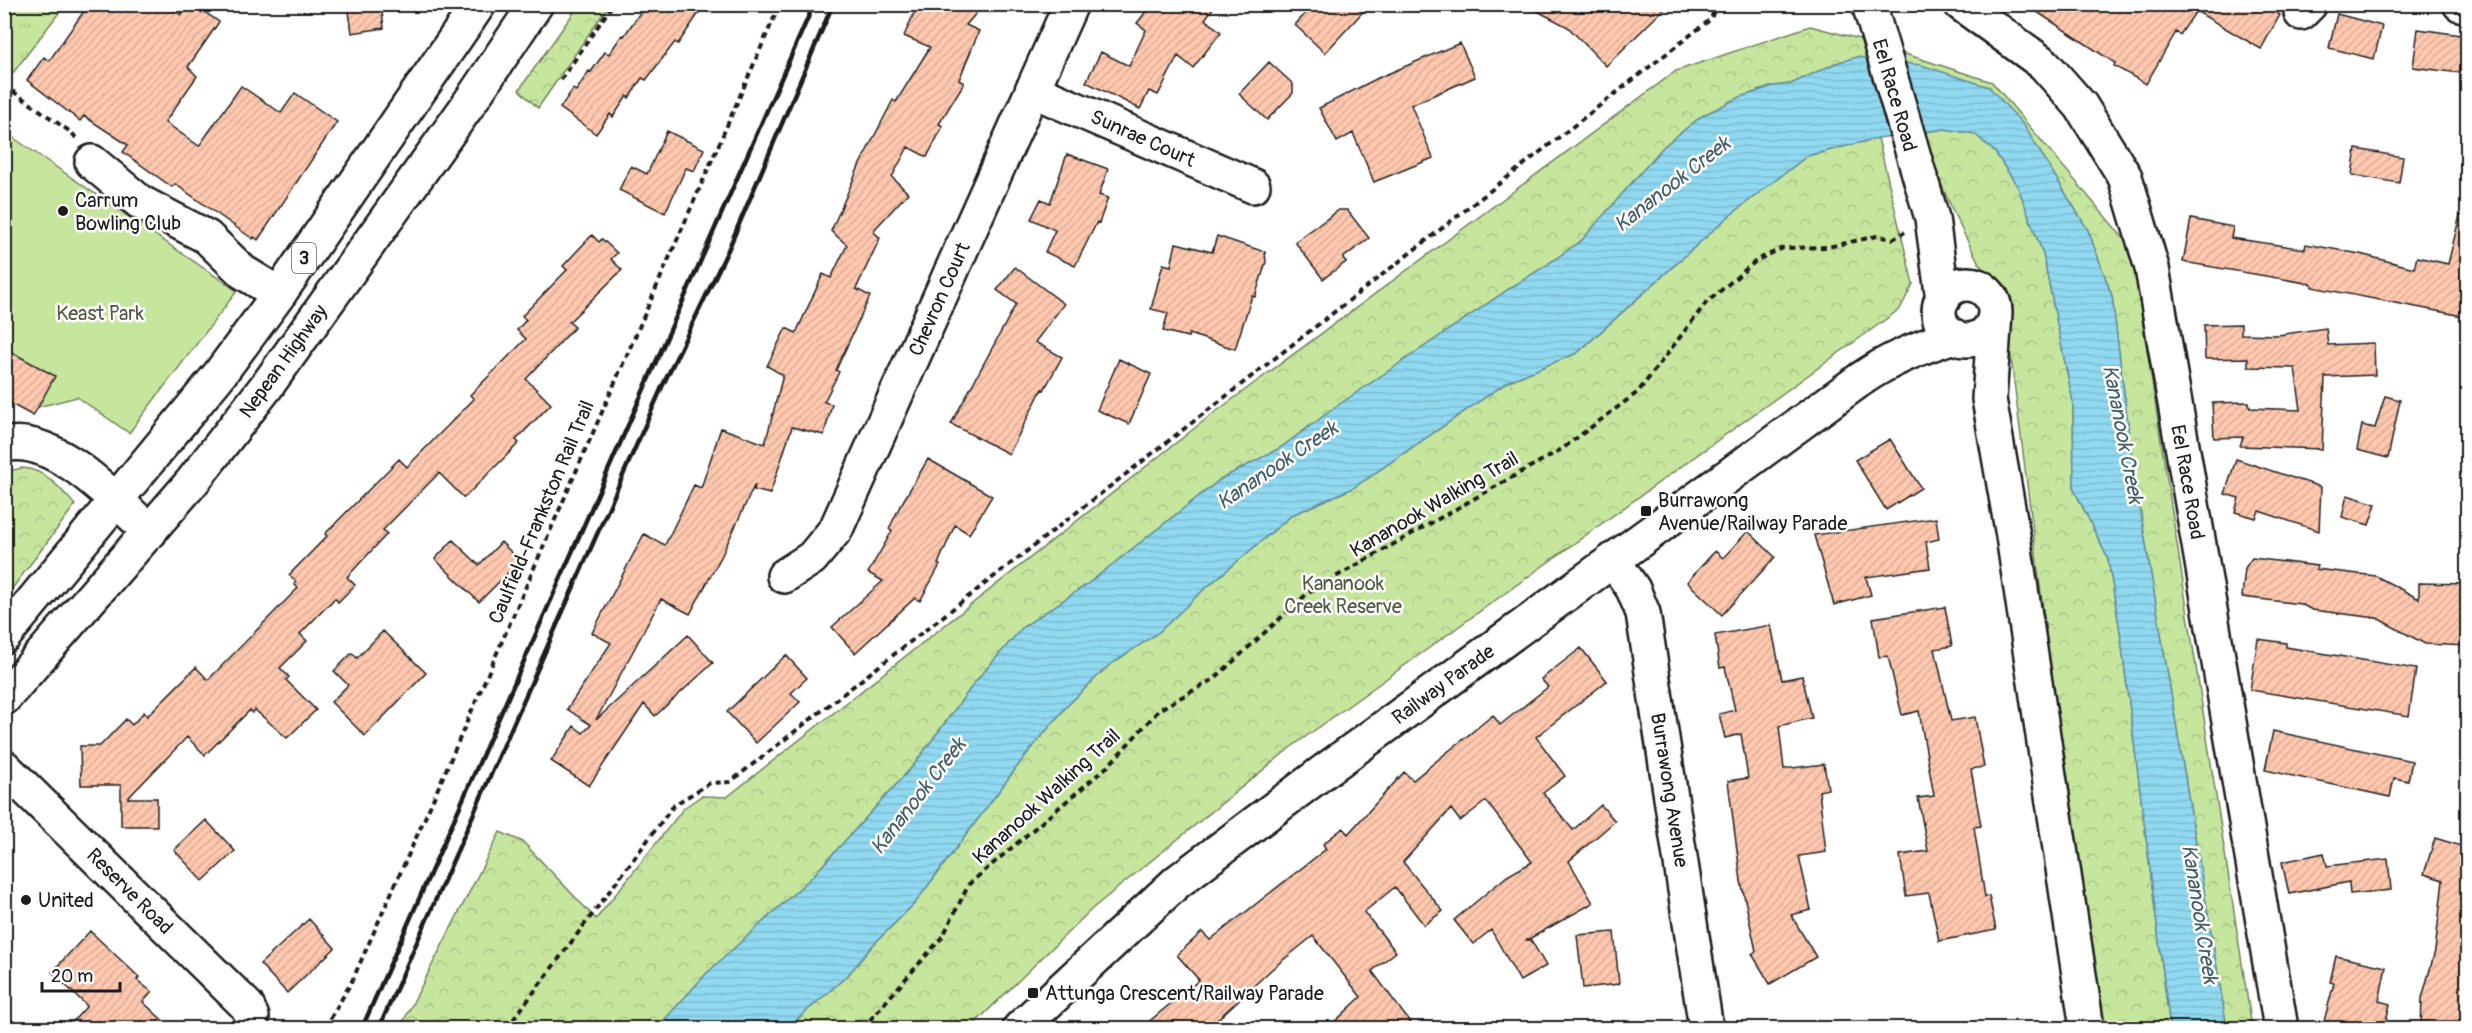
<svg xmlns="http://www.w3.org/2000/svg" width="2472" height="1033" font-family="Pangolin,sans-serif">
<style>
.grass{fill:url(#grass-tufts);stroke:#71815d;stroke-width:1.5}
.forest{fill:url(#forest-crowns);stroke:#71815d;stroke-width:1.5}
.pitch{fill:#c6e69e;stroke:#71815d;stroke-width:1.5}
.water{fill:url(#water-rules);stroke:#628d9c;stroke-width:1.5}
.building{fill:url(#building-hatch);stroke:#1c1c1c;stroke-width:1.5}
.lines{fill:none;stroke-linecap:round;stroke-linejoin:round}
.minor-casing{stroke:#1c1c1c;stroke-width:38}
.highway-casing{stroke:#1c1c1c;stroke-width:38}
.path{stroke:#1c1c1c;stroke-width:4;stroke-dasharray:6 4.5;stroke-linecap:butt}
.minor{stroke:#fff;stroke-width:33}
.highway{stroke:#fff;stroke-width:33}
.rail{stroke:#1c1c1c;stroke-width:4.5}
.poi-dot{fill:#1c1c1c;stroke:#fff;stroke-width:2}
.labels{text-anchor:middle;stroke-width:5;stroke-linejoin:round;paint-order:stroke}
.shield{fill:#fff;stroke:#606060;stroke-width:1.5}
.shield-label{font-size:18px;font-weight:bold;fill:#1c1c1c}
.street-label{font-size:20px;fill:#1c1c1c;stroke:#fff}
.poi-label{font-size:20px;fill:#1c1c1c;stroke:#fff;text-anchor:start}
.park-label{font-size:20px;fill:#4f5943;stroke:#fff}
.water-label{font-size:21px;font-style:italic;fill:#455e67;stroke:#fff}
</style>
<defs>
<pattern id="grass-tufts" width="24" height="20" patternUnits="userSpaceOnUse" patternTransform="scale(1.5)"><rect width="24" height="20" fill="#c6e69e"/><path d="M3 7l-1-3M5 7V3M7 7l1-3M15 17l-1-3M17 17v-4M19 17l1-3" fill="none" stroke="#aac588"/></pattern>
<pattern id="forest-crowns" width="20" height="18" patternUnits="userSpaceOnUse" patternTransform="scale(1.5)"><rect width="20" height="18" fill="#c6e69e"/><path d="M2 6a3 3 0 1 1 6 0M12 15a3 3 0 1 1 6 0" fill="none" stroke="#aac588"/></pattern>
<pattern id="water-rules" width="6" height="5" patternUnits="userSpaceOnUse" patternTransform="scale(1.5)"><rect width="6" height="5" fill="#90d9f1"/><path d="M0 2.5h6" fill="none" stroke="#7cbace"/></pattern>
<pattern id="building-hatch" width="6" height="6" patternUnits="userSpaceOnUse" patternTransform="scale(1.5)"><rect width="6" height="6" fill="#fec8af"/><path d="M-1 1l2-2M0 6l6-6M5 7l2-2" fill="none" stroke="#d9ab96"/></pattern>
</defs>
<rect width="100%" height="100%" fill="#fff"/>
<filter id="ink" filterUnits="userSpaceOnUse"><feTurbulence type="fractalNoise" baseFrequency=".0167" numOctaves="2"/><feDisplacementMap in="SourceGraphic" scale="12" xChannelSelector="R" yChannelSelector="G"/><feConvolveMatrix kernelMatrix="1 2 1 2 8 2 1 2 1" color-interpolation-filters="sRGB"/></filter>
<g filter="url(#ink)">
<path class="grass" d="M4 5H65L6 82 4 81Z"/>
<path class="forest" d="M579 5H609L538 108 519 90Z
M1810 26 1856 38 1992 82 2131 247 2252 1028H2227L2134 473 2112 296 2088 230 2023 124 1857 57 1836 63 1791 84 1773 86 1738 98 1702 116 1664 146 1582 240 1547 265 1509 289 1340 404 1280 448 1221 479 1085 586 1023 627 976 681 913 766 812 877 707 973 657 1028H400L500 832 523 842 596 919 684 808 701 796 727 797 1210 416 1676 71Z
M1945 129 1975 134 1995 152 2018 187 2043 254 2073 402 2074 489 2108 559 2120 631 2170 1028H2104L2053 688 2005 311C1974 254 1940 195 1924 132Z
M1878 138 1913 284 1900 309 1290 748 1093 908 970 1028H787L848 975 873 945 915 903 1026 755 1066 707 1107 667 1159 632 1200 593 1292 515 1353 488 1509 381 1577 353 1729 216 1807 156Z
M22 468C45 469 61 489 75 505L5 598V472Z"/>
<path class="pitch" d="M5 132 237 291 129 433 77 397 38 407 5 400Z"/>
<path class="water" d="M1857 57 1921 65 1989 87 2023 124 2088 230 2112 296 2134 473 2227 1028H2170L2120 631 2108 559 2074 489 2073 402 2043 254 2018 187 1995 152 1975 134 1945 129 1878 138 1807 156 1729 216 1577 353 1509 381 1353 488 1292 515 1200 593 1159 632 1107 667 1066 707 1026 755 915 903 873 945 848 975 787 1028H657L707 973 812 877 913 766 976 681 1023 627 1085 586 1221 479 1280 448 1340 404 1509 289 1547 265 1582 240 1664 146 1702 116 1738 98 1773 86 1791 84 1836 63Z"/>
<path class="building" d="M89 4H165L181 15 189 4H193L219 22 188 67 197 76 165 122 199 146 241 86 281 113 295 93 337 122 258 240 254 237 253 239 240 230 175 184 172 187 123 152 128 145 84 116 80 121 27 80 44 57 49 61Z
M348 4H381L384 28 352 33Z
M646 4H705L678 44 675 42 646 80 642 78 629 98 627 96 613 117 610 114 596 134 560 108 573 89 576 91 589 71 591 72 605 52 609 54 622 35 624 36Z
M918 4H984L966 25 979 31 959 80 964 83 939 124 943 126 927 157 908 147 892 177 908 193 873 231 880 238 856 289 870 296 836 370 839 372 824 402 832 404 824 435 792 427 770 494 754 490 755 484 721 557 690 614 661 599 596 720 688 635 713 663 655 716 644 704 589 786 551 761 574 726 583 733 591 725 567 709 611 643 592 633 644 534 665 545 694 485 701 488 721 428 765 444 783 375 767 366 786 328 796 333 823 274 831 278 847 245 831 231 860 164 893 100 896 102 930 47 904 36Z
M1152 4H1216L1205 19 1221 32 1193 68 1178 56 1158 95 1149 91 1140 109 1086 82 1101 52 1129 66 1146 30 1137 23Z
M1314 4H1370L1325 53 1295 25Z
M1524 4H1669L1606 66 1568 27Z
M2025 4H2263L2280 15 2261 49 2196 11 2180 35 2176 32 2146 84 2114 66 2115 63Z
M2337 14 2382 26 2374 59 2329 48Z
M2418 29 2468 36V74L2413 67Z
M1460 43 1475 77 1411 105 1433 158 1374 182 1353 133 1337 142 1319 108 1378 78Z
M1269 62 1293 84V93L1267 120 1239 94Z
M667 131 704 149 694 171 686 168 665 213 619 190 631 166 647 174Z
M2356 149 2403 157 2399 183 2352 175Z
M1067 154 1108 169 1099 195 1108 198 1099 223 1097 222 1075 266 1045 252 1055 230 1031 219 1041 199 1050 203Z
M1339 210H1347L1369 238 1343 258 1346 262 1323 279 1295 242Z
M2460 215 2468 216V317L2312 287V284L2183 262 2191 219 2233 227 2231 238 2305 249 2306 244 2360 254 2414 268 2417 257 2448 264Z
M592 235 599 242 602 239 617 253 611 259 622 270 569 322 575 327 526 379 551 404 516 440 519 443 464 498 439 473 383 530 387 534 347 577 355 585 338 602 335 598 300 634 307 641 280 668 289 677 286 680 316 710 287 738 255 710 252 713 250 710 205 755 187 737 128 798H157V826H121V785H81L80 746H100L126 719 132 725 144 712 147 716 196 667 208 680 298 588 294 584 296 582 289 575 327 536 325 534 399 459 407 467 474 399 470 395 526 339 517 330 526 320 522 316 567 270 563 266Z
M1217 236 1265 252 1266 262 1255 297 1252 296 1235 349 1189 334 1188 337 1163 331 1168 313 1151 309 1163 264 1171 266 1176 243 1212 252Z
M1015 267 1064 304 1035 342 1062 357 1044 390 1042 389 1009 454 951 424 1016 304 997 290Z
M2241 324V334L2278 335 2326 328 2328 345 2374 343 2375 375 2325 377 2322 449 2240 446 2243 437 2214 438 2212 403 2249 402 2250 408 2301 410 2295 368 2248 367V358L2205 359 2204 325Z
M4 348 55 376 33 416 4 400Z
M1119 359 1151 374 1129 424 1097 410Z
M2385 396 2400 400 2388 458 2357 450 2362 425 2375 428Z
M1890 439 1921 488 1886 510 1855 460Z
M928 459 992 496 969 534 955 525 938 564 940 565 920 601 915 598 855 653 832 627 883 581 868 573 892 531 889 529 899 508Z
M2236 459 2321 487 2319 531 2259 511 2256 518 2235 512 2239 498 2225 494Z
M2347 495 2376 504 2369 525 2342 517Z
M1936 518 1939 539 1926 542 1930 568 1866 577 1871 595 1834 605 1814 535Z
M1748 531 1775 557 1722 615 1687 582 1715 551 1723 558Z
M453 540 479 565 501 542 520 561 479 602 435 559Z
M2252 558 2317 566 2316 569 2376 576 2419 599V583L2468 584V646L2425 644 2377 618 2312 610 2301 604 2242 597 2245 568Z
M1945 607 1952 646 1935 649 1951 721 1975 717 1984 767 1971 769 1981 826 1974 827 1985 897 1989 896 1996 930 1939 941 1929 893 1906 896 1900 855 1928 851 1918 798 1934 796 1919 711 1902 715 1888 656 1879 657 1873 618Z
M1771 625 1782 680 1802 676 1812 718 1779 726 1784 769 1824 764 1828 789 1819 791 1826 852 1799 856 1811 910 1791 915 1816 957 1770 984 1752 954 1756 951 1741 881 1728 781 1748 778 1741 734 1725 738 1719 714 1735 710 1725 667 1720 668 1715 635Z
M383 631 426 673 365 736 331 702 348 685 334 671 352 653 357 658Z
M2258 639 2286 643V647L2416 669 2409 716 2250 690Z
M1581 648 1607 681 1536 737 1565 776 1543 793 1573 830 1601 805 1615 821 1569 861 1593 903 1527 940H1531L1546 966 1520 981 1491 930 1473 944 1454 920 1507 876 1532 862 1486 801 1460 821 1451 809 1403 862 1443 911 1424 925 1395 887 1364 912 1396 952 1372 971 1415 1029H1327L1361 997 1313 936 1272 969 1207 1029H1140L1199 980 1177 955 1202 932 1210 940 1326 849 1323 844 1343 828 1348 834 1404 772 1413 780 1493 715 1500 725 1548 687 1541 679Z
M786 655 807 678 791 693 800 702 756 743 727 712Z
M2273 731 2412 761 2408 781 2394 778 2390 797 2265 770Z
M206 820 235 851 203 881 174 850Z
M2435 838 2468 848V1029H2421L2422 998 2435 951 2443 880 2424 874Z
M2324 853 2327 866 2388 859 2391 890 2350 894 2349 882 2289 894 2282 862Z
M309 919 335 948 287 993 260 964Z
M90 931 139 977 137 980 152 992 143 1002 172 1029H66L87 1006 52 972Z
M1614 932 1619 984 1583 988 1577 935Z
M2336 956 2386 967 2379 1001 2390 1004 2384 1029H2322L2334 983 2330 982Z"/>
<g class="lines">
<defs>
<path id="minor" d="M1869 4 1932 218 1943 300
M1961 4 2044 64 2081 106 2125 177 2152 268 2281 1028
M2460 4 2468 6
M2301 13 2310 4
M1032 90 1253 186
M92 162 140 202 207 237 243 272 279 294
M1939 312a28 28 0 1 1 56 0a28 28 0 1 1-56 0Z
M1995 313 1989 399 2013 536 2087 1028
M4 445C54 432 116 501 150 532
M1613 560 1633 589 1643 613 1706 1028
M784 576 812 558 836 529 1071 4
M4 767 247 1006 252 1017 251 1028
M1020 1028 1177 882 1323 772 1861 379C1890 359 1920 347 1954 336"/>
<path id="highway" d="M4 636 219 375 279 294 479 4
M4 698 192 482 269 383 466 108 536 4"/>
</defs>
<use href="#minor" class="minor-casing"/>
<use href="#highway" class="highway-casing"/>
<path class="path" d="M710 4 733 10
M561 80 613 4
M4 85 72 133 76 138
M325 1028 352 981 428 811 780 4
M507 1028 674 805 710 783 730 782 1711 19 1716 4
M863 1028 943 936 969 884 1108 766 1160 709 1214 679 1309 592 1562 449 1638 392 1706 303 1757 260 1783 248 1828 247 1877 236 1893 239 1905 232"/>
<use href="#minor" class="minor"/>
<use href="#highway" class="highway"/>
<path class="rail" d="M362 1028 814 4
M379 1028 662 387 728 250 833 4"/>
</g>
</g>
<g class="poi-dot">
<circle cx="63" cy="211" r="6"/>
<rect x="1640" y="505" width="12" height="12" rx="3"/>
<circle cx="26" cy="900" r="6"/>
<rect x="1027" y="987" width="12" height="12" rx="3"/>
</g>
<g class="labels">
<rect class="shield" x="292" y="243" width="24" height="30" rx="4.5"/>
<g class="shield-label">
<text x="304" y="264">3</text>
</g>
<g class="street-label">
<text transform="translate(1895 95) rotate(74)" y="7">Eel Race Road</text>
<text transform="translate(1143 138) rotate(24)" y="7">Sunrae Court</text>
<text transform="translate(939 299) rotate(-66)" y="7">Chevron Court</text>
<text transform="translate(283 361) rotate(-54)" y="7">Nepean Highway</text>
<text transform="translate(2188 482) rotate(80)" y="7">Eel Race Road</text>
<text transform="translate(1434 504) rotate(-30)" y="7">Kananook Walking Trail</text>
<text transform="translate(541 512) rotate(-67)" y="7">Caulfield-Frankston Rail Trail</text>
<text transform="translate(1443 684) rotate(-36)" y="7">Railway Parade</text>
<text transform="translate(1670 790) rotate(81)" y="7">Burrawong Avenue</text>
<text transform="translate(1046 796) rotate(-42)" y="7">Kananook Walking Trail</text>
<text transform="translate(130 891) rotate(45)" y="7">Reserve Road</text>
</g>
<g class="poi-label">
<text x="75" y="207">Carrum<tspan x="75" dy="23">Bowling Club</tspan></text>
<text x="1658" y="507">Burrawong<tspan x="1658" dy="23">Avenue/Railway Parade</tspan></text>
<text x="38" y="907">United</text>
<text x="1045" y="1000">Attunga Crescent/Railway Parade</text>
</g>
<g class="park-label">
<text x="100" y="320">Keast Park</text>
<text x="1343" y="590">Kananook<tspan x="1343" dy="23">Creek Reserve</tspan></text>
</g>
<g class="water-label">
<text transform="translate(1672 184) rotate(-38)" y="7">Kananook Creek</text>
<text transform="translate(2123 434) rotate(79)" y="7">Kananook Creek</text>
<text transform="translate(1277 465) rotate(-34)" y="7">Kananook Creek</text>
<text transform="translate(918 796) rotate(-52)" y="7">Kananook Creek</text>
<text transform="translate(2200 914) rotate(81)" y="7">Kananook Creek</text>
</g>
</g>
<rect width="2472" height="1033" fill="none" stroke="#fff" stroke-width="24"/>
<rect x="12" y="12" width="2448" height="1009" fill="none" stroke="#1c1c1c" stroke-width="2" filter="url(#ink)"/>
<path d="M42 982v9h78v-9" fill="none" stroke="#1c1c1c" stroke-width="3"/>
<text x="51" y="982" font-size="18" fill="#1c1c1c" stroke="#ffffff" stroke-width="4.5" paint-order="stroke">20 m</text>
</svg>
